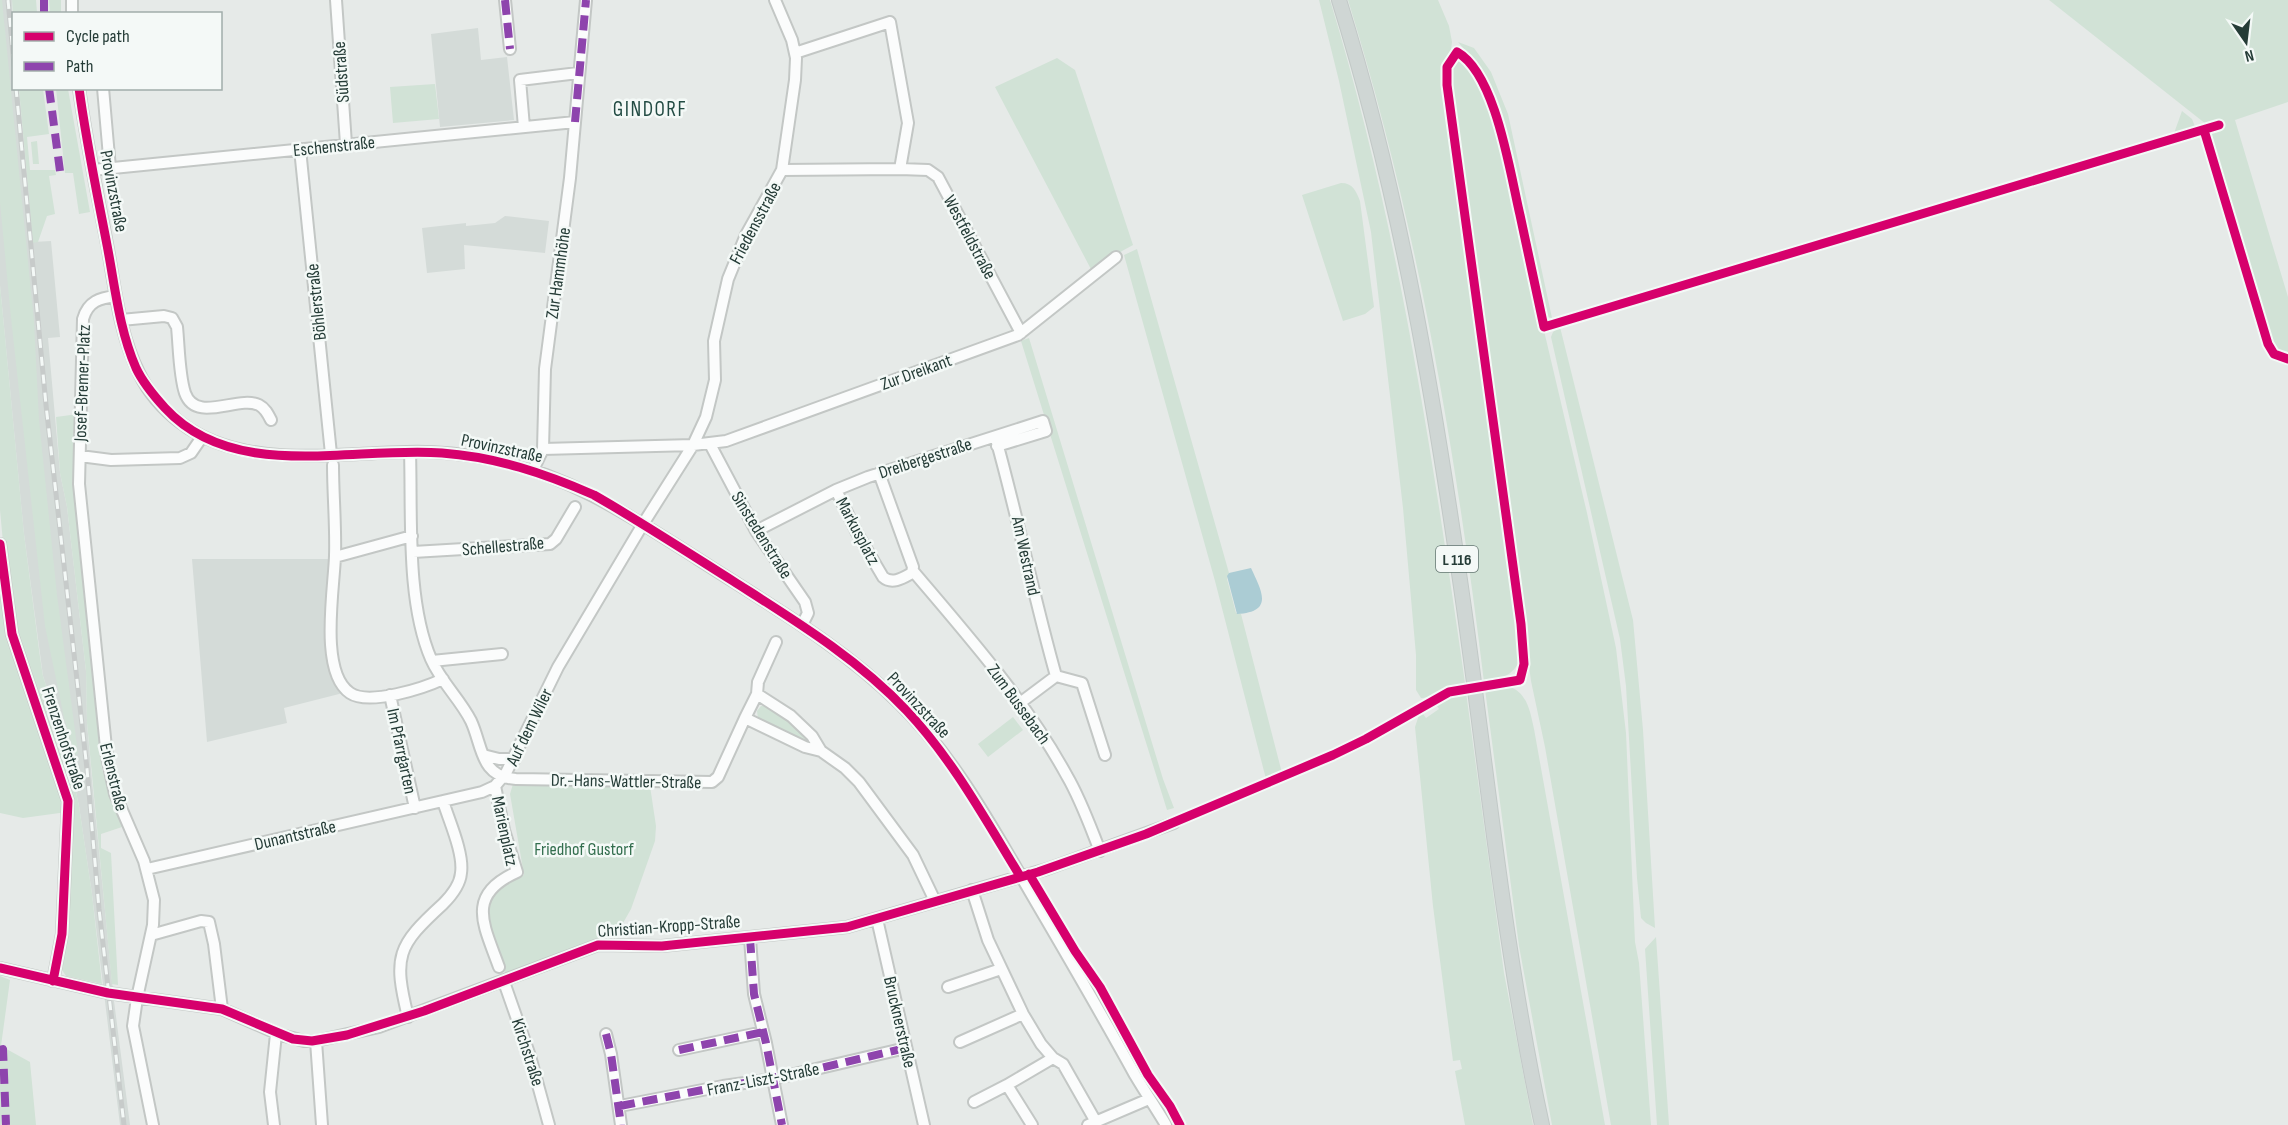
<svg xmlns="http://www.w3.org/2000/svg" width="2288" height="1125" font-family="'Sofia Sans Condensed',sans-serif">
<style>
.built{fill:#d4dbd8}
.green{fill:#d1e2d6}
.water{fill:#abccd4}
.lines{fill:none;stroke-linecap:round;stroke-linejoin:round}
.minor-casing{stroke:#c3c7c5;stroke-width:14}
.major-casing{stroke:#c2c9c7;stroke-width:16}
.minor{stroke:#fbfcfc;stroke-width:10}
.major{stroke:#cfd6d4;stroke-width:14}
.rail-casing{stroke:#c7cbca;stroke-width:5}
.rail{stroke:#f4f9f7;stroke-width:3;stroke-dasharray:9;stroke-linecap:butt}
.quiet{stroke:#8e44ad;stroke-width:8;stroke-dasharray:15 8;stroke-linecap:butt}
.cycleway-casing{stroke:#f4f9f7;stroke-width:13}
.cycleway{stroke:#d6006c;stroke-width:9}
.labels{text-anchor:middle;stroke-width:5;stroke-linejoin:round;paint-order:stroke}
.shield{fill:#f4f9f7;stroke:#637571;stroke-width:1.5}
.shield-label{font-size:16px;font-weight:bold;fill:#253c37}
.street-label{font-size:18px;fill:#253c37;stroke:#f4f9f7}
.park-label{font-size:18px;fill:#336e4e;stroke:#f4f9f7}
.quarter-label{font-size:21px;letter-spacing:1.5px;fill:#234c44;stroke:#f4f9f7}
</style>
<rect width="100%" height="100%" fill="#e6eae8"/>
<path class="built" d="M0 0H12L14 88 19 89 33 242 51 241 60 337 48 338 60 473 67 507 86 671 87 723 92 781 114 1001 130 1125H120L92 894 79 806 67 750 43 676 24 534 0 285Z
M478 28 481 60 507 57 514 120 440 127 431 34Z
M505 216 549 221 545 253 464 245 465 269 427 273 422 228 466 223V226L495 223Z
M192 559H330L326 601 328 659 331 674 337 687 343 693 284 708 287 723 207 742Z"/>
<path class="green" d="M0 0H2L34 322 39 420 57 595 78 753 75 755 64 717 45 626 11 318 0 202Z
M12 0H36L37 13 14 14 13 16Z
M49 0H61V13H50Z
M1319 0H1330C1398 223 1432 453 1465 683 1453 687 1432 698 1421 698L1416 690V655L1403 508 1371 232 1339 81Z
M1348 0H1438L1449 26 1452 42 1451 50 1443 62 1441 80 1457 175 1521 659C1511 677 1503 678 1484 682 1456 452 1417 222 1348 0Z
M2049 0H2288V102L2235 120 2288 297V357L2272 349 2209 133 2211 128Z
M1458 42 1474 48 1491 72 1508 114 1552 318 1547 317C1539 284 1530 251 1522 218 1509 159 1501 88 1458 42Z
M1057 58 1075 70 1133 245 1122 251 1093 273 995 87Z
M1461 61C1481 73 1488 102 1495 123L1587 513 1616 648 1626 733 1635 942 1639 963 1651 1125H1611L1545 747 1531 681 1450 80 1454 63Z
M435 84 439 119 393 123 390 87Z
M19 89H43L49 134 27 137 30 170H55L56 175 49 176 55 214 47 216 38 242 33 243Z
M56 89H68L90 212 79 214 73 173H65Z
M2182 111 2192 119 2196 129 2173 136Z
M37 141 39 164H33L31 142Z
M1341 183C1353 183 1356 191 1360 201L1374 307 1365 314 1343 321 1302 195Z
M1137 249 1229 573 1227 579 1236 613 1241 614 1282 773 1266 779 1215 581 1124 255Z
M0 285 24 534 40 657 43 676 67 750 79 806 92 894 102 984 66 976 62 970 69 926 72 801 22 656 9 607 0 510Z
M1560 327 1633 620 1643 730 1655 928 1646 923 1641 918 1637 878 1626 686 1620 639 1551 337 1553 332Z
M1029 338 1163 779 1174 808 1167 810 1021 341Z
M78 414V497L93 684 102 769 122 827 101 834V848L111 853 118 985 112 984 87 723 86 671 67 507 60 473 56 417Z
M0 580 10 635 67 812 23 818 0 813Z
M1507 686C1527 691 1530 711 1534 729L1605 1125H1552L1519 946 1485 689Z
M1466 692 1504 973 1533 1125H1465L1455 1071 1462 1069 1460 1060 1453 1061 1433 906 1415 727 1419 715 1423 714 1426 718 1439 709 1435 703 1453 694Z
M761 706C779 704 805 734 815 748L758 719 757 711Z
M1013 717 1023 730 988 757 978 744Z
M513 784 650 786 656 826 655 841 631 909 619 930 506 975C491 936 467 891 524 875L510 794Z
M1656 937 1669 1125H1657L1645 949Z
M0 976 10 980 1 1046 30 1062 36 1125H0Z"/>
<path class="water" d="M1251 568C1261 590 1275 612 1237 614L1227 576 1229 573Z"/>
<g class="lines">
<defs>
<path id="minor" d="M72 0V14
M336 0 346 144
M505 0 510 49
M79 88C86 141 97 192 107 244 115 287 119 333 139 373 148 392 164 410 181 423 242 470 335 453 407 452 435 451 462 454 490 459 568 474 632 517 698 559 768 604 841 645 900 704 957 760 996 834 1036 902 1070 960 1103 1017 1135 1075 1145 1092 1156 1108 1166 1125
M103 88 110 168
M524 127 520 80 578 73
M300 149 331 454
M900 169 928 170 938 177 1021 333
M93 170 575 122
M782 170 900 169 908 123 890 22 795 53
M116 296C100 298 88 301 83 319L79 484 107 757 115 794 144 861 154 900 153 925 137 998 133 1026 153 1125
M121 320 164 316 172 318 177 327C179 346 179 375 185 393 196 424 238 395 259 405 265 408 268 414 271 420
M996 439C1018 518 1034 598 1056 676
M710 444 756 531 805 602 808 613 802 625
M543 449 693 445 726 441 1018 335 1116 257
M410 452C412 515 406 601 431 659 441 682 460 699 471 721 483 747 480 777 516 779L712 782 718 777 745 718
M80 456 111 460 180 458 191 453 202 437
M333 465C333 495 336 526 335 556 334 589 319 672 350 693 369 706 424 688 443 679
M533 470 543 449 545 369 570 178 586 0
M836 490 857 533 883 577C892 585 903 578 912 573L913 567 879 473
M756 531 836 490 868 477 1043 421 1046 431 997 446
M0 544 12 634 68 801 62 934 53 981
M413 552 550 544 556 539 575 507
M335 557 412 536
M913 571C968 636 1026 701 1067 776 1081 800 1090 826 1100 851
M432 661 502 654
M1056 676 1082 683 1105 755
M757 694 758 682 776 642
M390 695 415 808
M1020 703 1056 676
M821 751 805 747 745 718 757 694 791 716 812 736 821 751 845 768 859 782 913 855 935 901
M483 755 499 759H515
M495 786 504 830 517 872C465 895 484 925 499 967
M147 869 482 792 495 786 506 773 558 667 643 524 693 445 706 417 715 380 714 341 728 279 746 235 782 170 795 80 796 58 792 40 775 0
M972 890 988 940 1023 1014 1041 1044 1053 1058 1063 1064 1096 1122
M877 919 924 1125
M151 935 201 921 209 922 214 944 222 1009
M750 938 754 994 766 1043 782 1125
M0 968 108 993 222 1009 281 1035 304 1041H316L379 1027 598 945 662 946 847 927 1047 869 1174 823
M504 982 530 1056 549 1125
M948 987 1001 969
M408 1017C393 956 397 946 443 904 452 895 460 885 461 873 464 853 449 821 443 801
M606 1034 611 1054 621 1125
M316 1041 322 1125
M960 1042 1023 1014
M679 1050 763 1032
M974 1102 1007 1085
M620 1106 723 1086 773 1079 906 1048
M274 1125 270 1092 276 1034
M1032 1125 1007 1085 1053 1058
M1088 1125 1149 1099"/>
<path id="major" d="M1339 0C1401 198 1435 403 1464 608 1488 780 1505 955 1542 1125"/>
</defs>
<use href="#minor" class="minor-casing"/>
<use href="#major" class="major-casing"/>
<use href="#minor" class="minor"/>
<use href="#major" class="major"/>
<defs>
<path id="rail" d="M8 0 14 65
M16 88 46 405 87 769 99 909 124 1125"/>
</defs>
<use href="#rail" class="rail-casing"/>
<use href="#rail" class="rail"/>
<path class="quiet" d="M44 0V14
M505 0 510 49
M49 88 60 171
M575 122 586 0
M750 938 754 994 766 1043 782 1125
M606 1034 611 1054 621 1125
M0 1050 3 1049 6 1125
M679 1050 763 1032
M620 1106 723 1086 773 1079 906 1048"/>
<defs>
<path id="cycleway" d="M79 88C86 141 97 193 107 245 115 286 119 329 136 368 143 383 154 396 165 408 234 483 352 446 442 453 496 457 544 473 594 495 641 522 687 552 733 581 794 620 857 658 907 711 953 760 985 819 1020 876
M2204 130 2268 344 2274 354 2288 359
M0 544 12 634 68 801 62 934 53 981
M1029 874 1075 951 1100 987 1148 1075 1170 1106 1180 1125
M0 968 108 993 222 1009 293 1039 312 1041 347 1035 424 1011 598 945 662 946 847 927 1038 872 1146 834 1333 755 1366 739 1449 692 1520 680 1524 664 1521 624 1447 85V67L1457 52C1496 74 1510 173 1520 215 1528 253 1536 290 1544 327L2219 125"/>
</defs>
<use href="#cycleway" class="cycleway-casing"/>
<use href="#cycleway" class="cycleway"/>
</g>
<g class="labels">
<rect class="shield" x="1436" y="546" width="42" height="26" rx="4.5"/>
<g class="shield-label">
<text x="1457" y="565">L 116</text>
</g>
<g class="street-label">
<text transform="translate(341 72) rotate(-94)" y="6">Südstraße</text>
<text transform="translate(334 146) rotate(-6)" y="6">Eschenstraße</text>
<text transform="translate(114 191) rotate(79)" y="6">Provinzstraße</text>
<text transform="translate(755 223) rotate(-62)" y="6">Friedensstraße</text>
<text transform="translate(970 237) rotate(62)" y="6">Westfeldstraße</text>
<text transform="translate(558 273) rotate(-82)" y="6">Zur Hammhöhe</text>
<text transform="translate(316 302) rotate(-96)" y="6">Böhlerstraße</text>
<text transform="translate(916 372) rotate(-20)" y="6">Zur Dreikant</text>
<text transform="translate(82 383) rotate(-88)" y="6">Josef-Bremer-Platz</text>
<text transform="translate(502 448) rotate(12)" y="6">Provinzstraße</text>
<text transform="translate(925 458) rotate(-18)" y="6">Dreibergestraße</text>
<text transform="translate(858 531) rotate(62)" y="6">Markusplatz</text>
<text transform="translate(762 535) rotate(58)" y="6">Sinstedenstraße</text>
<text transform="translate(503 546) rotate(-5)" y="6">Schellestraße</text>
<text transform="translate(1026 556) rotate(78)" y="6">Am Westrand</text>
<text transform="translate(1019 704) rotate(54)" y="6">Zum Bussebach</text>
<text transform="translate(919 705) rotate(47)" y="6">Provinzstraße</text>
<text transform="translate(529 727) rotate(-64)" y="6">Auf dem Wiler</text>
<text transform="translate(64 738) rotate(72)" y="6">Frenzenhofstraße</text>
<text transform="translate(402 751) rotate(78)" y="6">Im Pfarrgarten</text>
<text transform="translate(114 777) rotate(76)" y="6">Erlenstraße</text>
<text transform="translate(626 781) rotate(1)" y="6">Dr.-Hans-Wattler-Straße</text>
<text transform="translate(505 831) rotate(78)" y="6">Marienplatz</text>
<text transform="translate(295 835) rotate(-13)" y="6">Dunantstraße</text>
<text transform="translate(669 926) rotate(-4)" y="6">Christian-Kropp-Straße</text>
<text transform="translate(900 1022) rotate(77)" y="6">Brucknerstraße</text>
<text transform="translate(528 1052) rotate(72)" y="6">Kirchstraße</text>
<text transform="translate(763 1079) rotate(-11)" y="6">Franz-Liszt-Straße</text>
</g>
<g class="park-label">
<text x="584" y="855">Friedhof Gustorf</text>
</g>
<g class="quarter-label">
<text x="650" y="116">GINDORF</text>
</g>
</g>
<rect x="12" y="12" width="210" height="78" fill="#f4f9f7" stroke="#a1adaa" stroke-width="1.5"/>
<rect x="24" y="32" width="30" height="9" fill="#d6006c" stroke="#a1adaa" stroke-width="1.5"/>
<text x="66" y="42" font-size="18" fill="#253c37">Cycle path</text>
<rect x="24" y="62" width="30" height="9" fill="#8e44ad" stroke="#a1adaa" stroke-width="1.5"/>
<text x="66" y="72" font-size="18" fill="#253c37">Path</text>
<g transform="translate(2246 42) rotate(166)" stroke="#f4f9f7" stroke-width="4.5" paint-order="stroke">
<path d="M0-4.5L10 22L0 15L-10 22Z" fill="#253c37"/>
<text y="-9" font-size="16" font-weight="bold" text-anchor="middle" fill="#253c37">N</text>
</g>
</svg>
